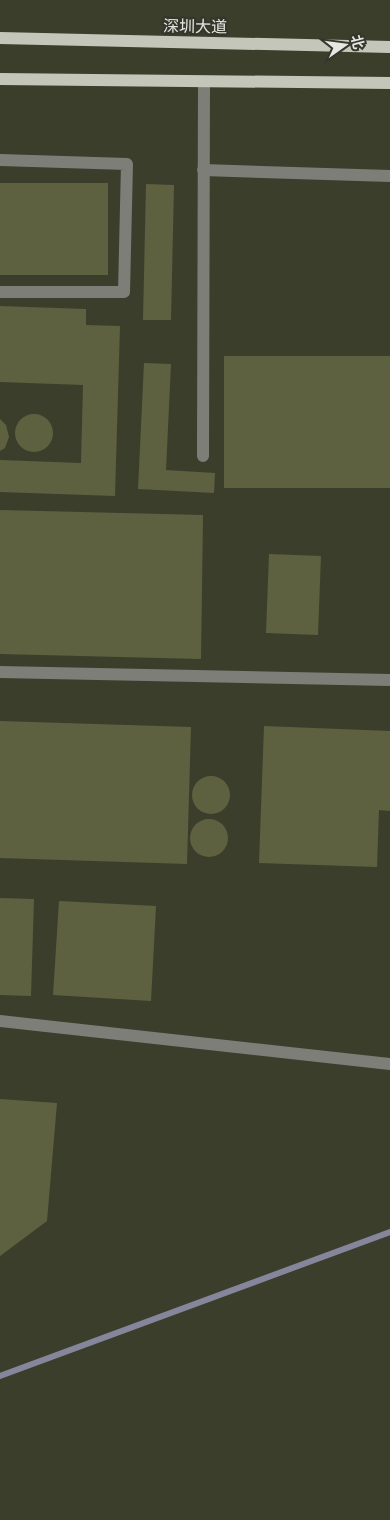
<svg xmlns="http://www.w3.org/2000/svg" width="390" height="1520" font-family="Overpass,'Noto Sans SC',sans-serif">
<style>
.built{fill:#3c3e2c}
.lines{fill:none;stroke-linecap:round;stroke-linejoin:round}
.stream{stroke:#85869b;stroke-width:6}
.building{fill:#5e613f}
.minor{stroke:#7d7e78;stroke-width:12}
.major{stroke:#c4c6ba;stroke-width:12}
.labels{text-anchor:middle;stroke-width:5;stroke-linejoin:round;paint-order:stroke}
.street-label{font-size:16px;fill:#e6e7e0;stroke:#36372c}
</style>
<rect width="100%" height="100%" fill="#36372c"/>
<path class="built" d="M0 0H390V1520H0Z"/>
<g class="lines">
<path class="stream" d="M0 1376 390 1232"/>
</g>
<path class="building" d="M0 183H108V275H0Z
M146 184 174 185 171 320H143Z
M0 306 86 309V325L120 326 115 496 0 492V460L81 463 83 385 0 382Z
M224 356H390V488H224Z
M144 363 171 364 166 470 215 473 214 493 138 489Z
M15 433a19 19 0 1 1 38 0a19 19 0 1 1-38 0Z
M0 419 6 425 9 437 5 448 0 451Z
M0 510 203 515 201 659 0 654Z
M269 554 321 556 318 635 266 633Z
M0 721 191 727 187 864 0 858Z
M264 726 390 731V811L379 810 377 867 259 863Z
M192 795a19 19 0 1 1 38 0a19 19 0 1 1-38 0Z
M190 838a19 19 0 1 1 38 0a19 19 0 1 1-38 0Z
M0 898 34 899 31 996 0 995Z
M59 901 156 906 151 1001 53 995Z
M0 1099 57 1103 47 1221 0 1256Z"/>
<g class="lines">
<path class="minor" d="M0 160 127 164 124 292H0
M203 170 390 176
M203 456 204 82
M0 672 390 680
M0 1021 390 1064"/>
<path class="major" d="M0 38 390 47
M0 79 390 83"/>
</g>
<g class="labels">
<g class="street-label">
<text transform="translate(195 26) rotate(1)" y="6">深圳大道</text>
</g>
</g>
<g transform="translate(345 45) rotate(76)" stroke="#36372c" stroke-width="4" paint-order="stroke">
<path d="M0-4L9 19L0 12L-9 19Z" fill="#e6e7e0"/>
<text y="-8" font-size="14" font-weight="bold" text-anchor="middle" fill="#e6e7e0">北</text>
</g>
</svg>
